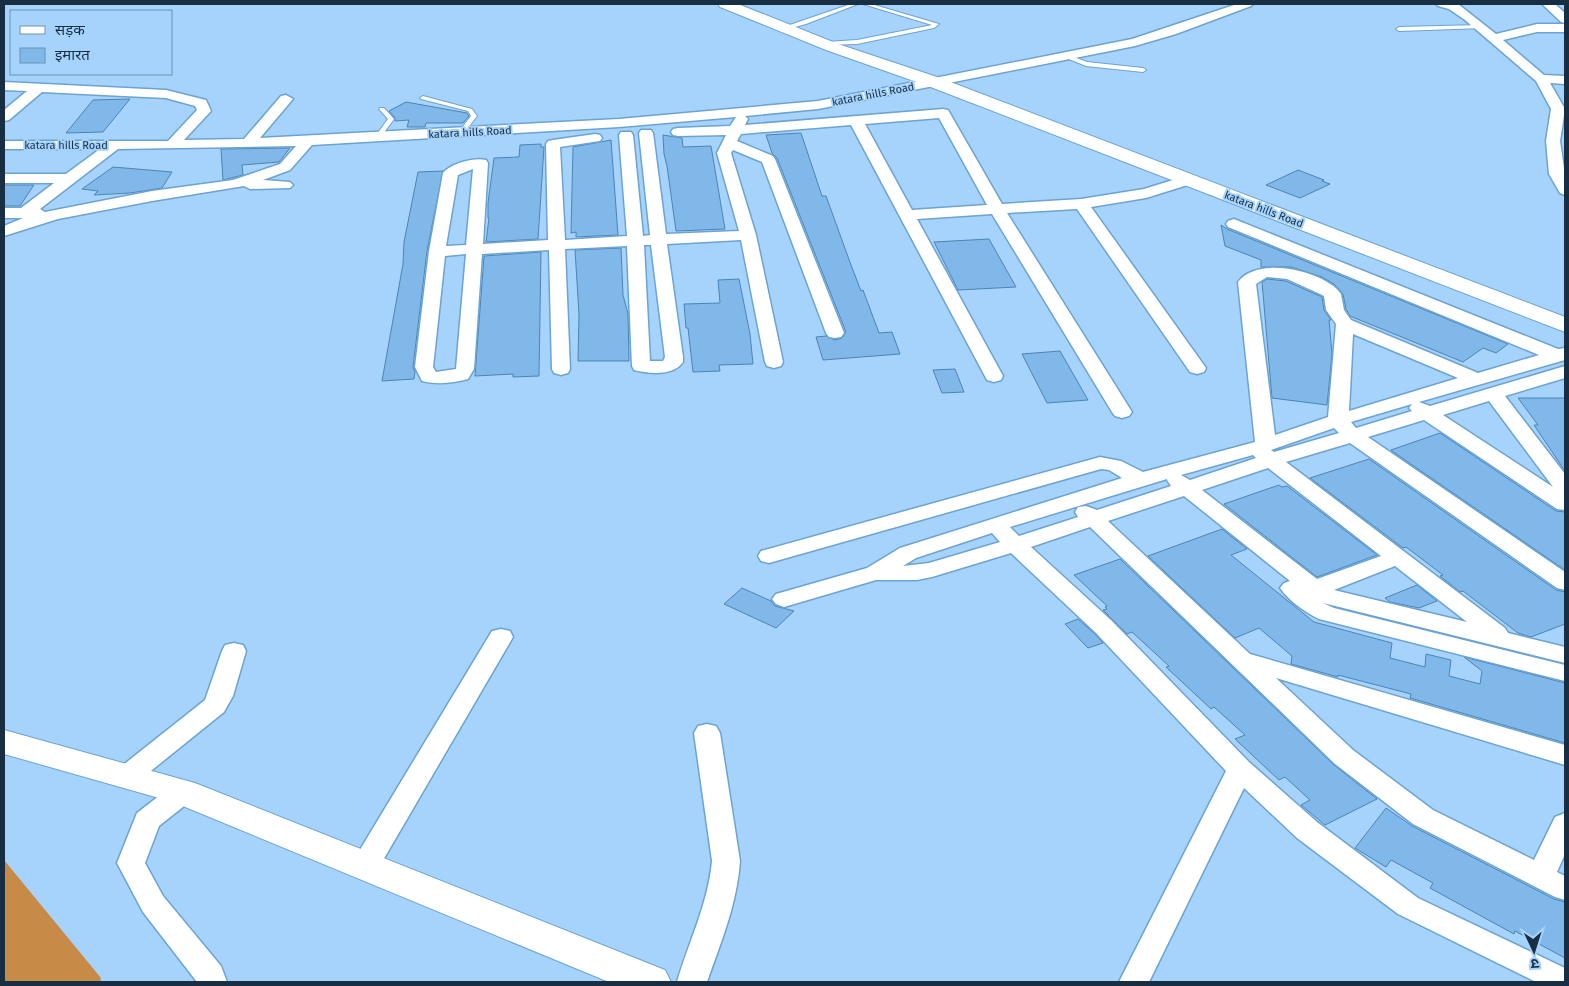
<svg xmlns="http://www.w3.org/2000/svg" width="1569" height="986" font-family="'Fira Sans','Noto Sans Devanagari',sans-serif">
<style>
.forest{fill:#c88a47}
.building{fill:#7fb8e9;stroke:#4d84b3}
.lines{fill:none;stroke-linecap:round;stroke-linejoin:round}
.lane-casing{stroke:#6ba3d3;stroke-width:2}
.street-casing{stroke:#6ba3d3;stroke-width:3}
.secondary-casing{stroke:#6ba3d3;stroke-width:2}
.lane{fill:#fff;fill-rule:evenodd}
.street{fill:#fff;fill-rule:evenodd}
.secondary{fill:#fff;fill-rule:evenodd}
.labels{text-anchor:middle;stroke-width:4;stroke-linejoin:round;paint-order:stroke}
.far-street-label{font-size:11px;fill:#182f43;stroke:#a6d3fc}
</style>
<rect width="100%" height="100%" fill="#a6d3fc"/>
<path class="forest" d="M4 860 101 978 100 982H4Z"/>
<path class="building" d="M130 99 103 132 66 133 93 100Z
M406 102 467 113 469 116 463 123H426L425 127H407L409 120 395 121V118L389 111Z
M801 133 822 196H826L851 265 861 291 863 290 879 333 892 332 900 354 823 360 816 337 826 336 835 340 842 338 846 332 777 158 772 153 766 135Z
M663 135 682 138 683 147 711 146 725 229 676 231 667 166 664 154Z
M611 140 618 235 576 237V232L571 233 573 147Z
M541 144V147H544L538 239 486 242 489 218H488V203L494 158 519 157 520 145Z
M290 148 279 162 242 165 243 175 223 180 221 149Z
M113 167 172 172 162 188 130 193 94 195 98 191 82 189Z
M1298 170 1324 180 1322 181 1330 184 1300 198 1266 185Z
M443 171 427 251 413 367 415 372 414 379 382 381 403 264 404 242 418 172Z
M4 185H34L20 206H4Z
M1221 225 1227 229 1508 344 1496 353 1483 348 1463 362 1350 316 1346 309 1343 294 1334 284 1322 277 1291 267H1261V260L1225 246Z
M989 239 1016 287 958 290 934 242Z
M621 248 623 295 628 314 629 361H578L579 314 575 250Z
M541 252 539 376 513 377V374L475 376 484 256Z
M739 279 750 334 753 364 719 365 720 371 693 372 688 328H686L684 304 720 303 718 280Z
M1267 279 1286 281 1322 297 1324 310 1331 320H1329L1332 354 1327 405 1272 398 1262 282Z
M1060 351 1088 400 1047 403 1022 354Z
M955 369 964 392 942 393 933 370Z
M1518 398H1565V471L1534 425H1538Z
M1440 433 1556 511 1565 512V570L1392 451 1391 450Z
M1369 459 1556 590 1565 592V624L1531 637 1518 633 1463 591 1460 592 1440 576 1443 575 1406 547 1403 548 1310 478Z
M1279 485 1282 487 1287 486 1377 555 1317 577 1224 504Z
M1222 529 1247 549 1231 555 1314 622 1392 643 1390 658 1425 667 1426 654 1451 660 1449 676 1480 684 1482 671 1464 657 1565 683V743L1410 698 1411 694 1338 675V677L1291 664 1292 656 1259 628 1235 638 1148 556Z
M1120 559 1334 765 1377 799 1325 825 1301 805 1310 800 1285 777 1279 780 1235 739 1245 735 1214 707 1211 709 1166 667 1169 666 1132 632 1127 634 1103 610 1107 609 1105 607 1107 606 1074 575Z
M1417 585 1437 601 1419 608 1390 602 1385 598Z
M742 588 771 601 775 606 794 611 776 628 724 604Z
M1078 619 1095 634 1103 643 1088 648 1065 624Z
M1386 808 1412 826 1554 899 1565 902V958L1515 931 1514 934 1430 888 1433 883 1391 860 1386 867 1355 848Z"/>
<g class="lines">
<defs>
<path id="lane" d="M851 4H858L806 24 784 30 781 28Z
M863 4H871L939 24 934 28 857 44 824 45 823 44 826 42 857 40 932 25Z
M1481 25 1483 26V28L1399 31 1396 29 1399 27Z
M1066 54 1087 62 1143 68 1146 70 1143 72 1086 66 1064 57 1063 56Z
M423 96 472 109 477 116 463 134H459L458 133 471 116 468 111 421 99 420 98Z
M380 108H384L394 119 380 138 378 139 375 137 388 119 379 109Z"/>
<path id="street" d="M1237 4H1253L1251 6 1176 34 1135 46 818 109 745 116 748 119 745 125 943 109 948 110 1002 204 1081 199 1144 189 1189 175 1194 177 1197 180 1194 183 1146 198 1091 207 1206 368 1204 372 1197 374 1190 372 1077 209 1007 213 1132 412 1129 416 1122 418 1115 416 1112 412 992 214 917 219 1003 376 1001 380 994 382 987 380 851 125 741 134 737 141 773 156 775 159 844 333 841 337 835 338 829 337 826 333 762 162 733 150 731 153 756 235 783 362 781 366 774 368 767 366 765 362 741 240 667 244 683 357V362C674 376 649 374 634 370L632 366 627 246 565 249 570 369 568 373 561 375 554 373 552 369 549 250 482 254 474 369 468 379C453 383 438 385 422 381L415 367 429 251 443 173C451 163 475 157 486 160L488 163 483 244 548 240 546 144 548 141 553 140 595 134 600 135 602 138 600 141 560 147 565 240 627 236 619 135 621 132H631L633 135 643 236 650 235 639 133 641 130H651L653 133 666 234 739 231 717 153 726 135 678 136 673 135 671 132 673 129 678 128 730 126 736 117 619 127 312 145 290 170 263 180 290 182 293 185 290 188 250 189 244 186 152 201 58 219 4 236V226L23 218H4V208H21L54 183H4V174H66L100 149H4V141H168L197 110 195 106 166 98 42 92 9 120 4 121V110L27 91 4 90V82L166 90 206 100 211 111 184 140 244 139 281 96 286 95 293 99 260 138 619 119 818 101 1132 39ZM939 118 987 205 912 210 865 124ZM296 146 280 164 233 180 152 191 45 212 40 209 118 149ZM473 169 466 245 446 246 458 175ZM644 245H651L665 357 663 361H650ZM466 254 456 369 436 372 433 367 445 256Z
M1436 4H1458L1496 34 1537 24H1565V32H1537L1503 40 1544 75 1565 76V84L1550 83 1565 109 1560 141 1565 175V195L1560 193 1549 174 1546 141 1551 109 1536 81 1465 20 1449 9 1438 6Z
M1542 4H1555L1565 13V23L1561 22Z
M1234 219 1558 349 1565 348V360L1419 402 1430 406 1565 366V378L1505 396 1565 474V510L1557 509 1424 420 1368 437 1565 572V590L1557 588 1350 443 1286 462 1505 628 1508 633 1565 647V663L1323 603 1334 608 1565 665V681L1319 619C1305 612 1289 601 1280 588L1284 583 1290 581 1184 496 1108 521 1250 654 1565 745V765L1276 678 1353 750 1433 810 1534 860 1555 817 1565 813V854L1557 872 1565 876V900L1555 897 1413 824 1335 764 1090 527 1031 547 1112 621 1249 762 1317 822 1418 898 1565 968V982H1536L1398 914 1297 838 1244 788 1149 982H1119L1226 771 1096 633 1011 553 932 577 917 580H876L784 607 776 604 772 599 776 594 867 568 900 548 1122 478 1109 470 1101 469 769 563 761 561 758 556 761 551 1100 457 1121 461 1143 472 1255 442 1238 282C1257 255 1325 271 1341 294L1344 310 1351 320 1478 373 1539 355 1228 227 1226 224 1228 221ZM1267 277 1287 279 1320 294 1324 296 1326 310 1336 324 1328 417 1275 435 1256 284ZM1353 334 1458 378 1349 411ZM1489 401 1553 487 1443 415ZM1412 404 1409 408 1412 411 1356 428 1351 422ZM1334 428 1339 433 1274 452 1271 450ZM1253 455 1256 458 1190 480 1181 475ZM1268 468 1381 556 1317 579 1202 490ZM1167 479V480L1171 486 1097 510 1086 506 1078 507 1075 512 1078 517 1019 536 1010 527ZM992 533 1000 542 929 563 903 566 916 558ZM1395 566 1467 622 1334 590Z
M501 629 510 631 513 637 375 874 365 877 355 874 351 866 355 858 492 631Z
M234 643 243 645 246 651 233 696 224 712 136 783 127 786 118 783 114 776 118 769 205 700 222 651 225 645Z
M707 724 716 726 720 733 740 861C737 904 721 942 707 982H677C689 941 708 904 712 861L694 733 698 726Z
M183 782 193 785 197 792 193 799 159 826 145 863 163 896 221 966 227 982H197L143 912 117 863 137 813 173 785Z"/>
<path id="secondary" d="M718 4H738L838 44 940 78 1565 317V332L928 86 826 50 720 7Z
M4 730 195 783 665 970 671 982H609L173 802 4 754Z"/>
</defs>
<use href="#lane" class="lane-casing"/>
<use href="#street" class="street-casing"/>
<use href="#secondary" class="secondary-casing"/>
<use href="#lane" class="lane"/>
<use href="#street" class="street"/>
<use href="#secondary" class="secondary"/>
</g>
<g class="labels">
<g class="far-street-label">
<text transform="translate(873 94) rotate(-11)" y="4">katara hills Road</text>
<text transform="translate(470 132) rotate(-3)" y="4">katara hills Road</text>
<text x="66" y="149">katara hills Road</text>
<text transform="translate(1264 209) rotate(21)" y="4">katara hills Road</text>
</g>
</g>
<rect width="1569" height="986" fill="none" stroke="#182f43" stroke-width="10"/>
<rect x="10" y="10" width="162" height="65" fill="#a6d3fc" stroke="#6d91b2"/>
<rect x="20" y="26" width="25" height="8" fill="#ffffff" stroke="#6d91b2"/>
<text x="55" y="35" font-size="15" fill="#182f43">सड़क</text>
<rect x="20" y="48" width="25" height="15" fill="#7fb8e9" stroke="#6d91b2"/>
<text x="55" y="60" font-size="15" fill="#182f43">इमारत</text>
<g transform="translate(1534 951) rotate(176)" stroke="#a6d3fc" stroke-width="4" paint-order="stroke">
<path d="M0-4L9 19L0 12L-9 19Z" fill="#182f43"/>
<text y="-8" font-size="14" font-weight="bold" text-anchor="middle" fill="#182f43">उ</text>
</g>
</svg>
